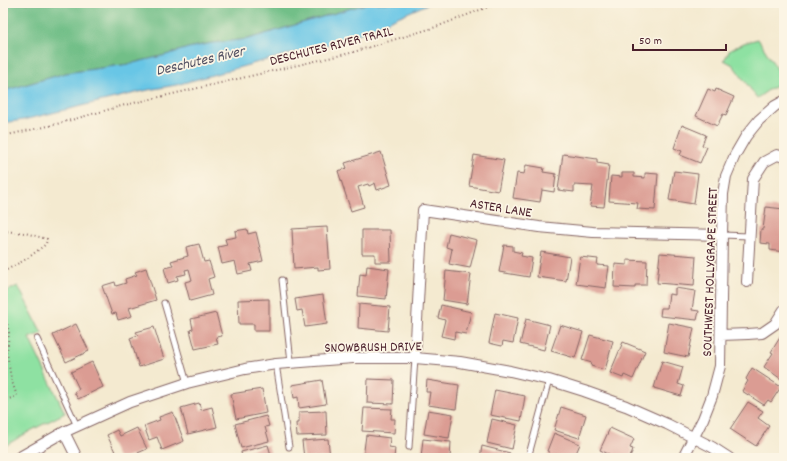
<svg xmlns="http://www.w3.org/2000/svg" width="787" height="461" font-family="Dekko,sans-serif">
<style>
.green{fill:#8ee1a2;stroke:#6c8066}
.forest{fill:#72bf88;stroke:#5e6f5a}
.water{fill:#68c6e6;stroke:#597288}
.building{fill:#db9c93}
.lines{fill:none;stroke-linecap:round;stroke-linejoin:round}
.service-casing{stroke:#866665;stroke-width:7}
.minor-casing{stroke:#866665;stroke-width:12}
.path{stroke:#866665;stroke-width:2;stroke-dasharray:1 3;stroke-linecap:butt}
.service{stroke:#fff;stroke-width:5}
.minor{stroke:#fff;stroke-width:10}
.labels{text-anchor:middle;stroke-width:3.5;stroke-linejoin:round;paint-order:stroke}
.street-label{font-size:14px;fill:#4a1f2b;stroke:#fcf5e5}
.water-label{font-size:15px;font-style:italic;fill:#535163;stroke:#fcf5e5}
</style>
<rect width="100%" height="100%" fill="#fcf5e5"/>
<filter id="ink" filterUnits="userSpaceOnUse"><feTurbulence type="fractalNoise" baseFrequency=".025" numOctaves="2"/><feDisplacementMap in="SourceGraphic" scale="8" xChannelSelector="R" yChannelSelector="G"/><feConvolveMatrix kernelMatrix="1 2 1 2 8 2 1 2 1" color-interpolation-filters="sRGB"/></filter>
<filter id="wash" filterUnits="userSpaceOnUse"><feTurbulence type="fractalNoise" baseFrequency=".012" numOctaves="4" result="noise"/><feDisplacementMap in="SourceGraphic" scale="16" xChannelSelector="R" yChannelSelector="G"/><feGaussianBlur stdDeviation="0.9" result="paint"/><feColorMatrix in="noise" values="0 0 0 0 0 0 0 0 0 0 0 0 0 0 0 0 0 1.4 0 .05"/><feComposite in="paint" operator="in"/></filter>
<g filter="url(#wash)">
<rect width="100%" height="100%" fill="#f4ead0"/>
<path class="green" d="M758 39 784 80V82L770 89 757 98 733 65 724 60 730 50 744 43Z
M18 286 42 333 29 338 65 413 32 430 3 447V293Z"/>
<path class="forest" d="M3 3H369L248 39 212 43 188 48 166 55 129 64 66 73 3 91Z"/>
<path class="water" d="M369 3H430L377 26 341 41 259 62 176 85 148 90 23 120 3 123V91L66 73 129 64 166 55 188 48 212 43 248 39Z"/>
<g id="blocks">
<path class="building" d="M708 89 715 92 716 89 734 97 726 115 723 114 717 126 696 116Z
M682 125 706 135 702 145 707 147 700 163 680 155 682 151 674 148Z
M381 152 391 185 377 190 375 183 369 186 368 184 358 187 364 207 351 211 338 171 347 168 345 163Z
M563 154 597 159V163L609 165 604 207 590 206 593 186 574 185V192L558 190Z
M474 155 504 160 498 191 469 186Z
M526 165 544 168 543 172 556 174 554 192 542 190 540 202 513 198 517 173 524 174Z
M674 171 698 174 694 204 669 200Z
M622 173H634V177L645 178V173L658 174 655 210 637 209 638 203 609 201 611 176 622 177Z
M766 207 784 209V252L770 250V244L760 243 761 229H763Z
M327 227 330 269 318 270V267L294 269 292 229Z
M247 229 248 234 256 232 263 261 250 264 252 271 238 274 235 261 222 264 218 247 227 245 225 239 236 237 235 231Z
M362 230H390L391 262H375V254H362Z
M449 233 477 240 470 268 449 264 452 249 446 247Z
M199 244 204 262 209 261 214 277 208 279 212 295 190 301 185 282 192 280 189 269 185 270 186 274 177 276 178 280 168 283 164 268 173 266 171 261 188 256 186 247Z
M504 245 513 246V251L522 253 521 256 532 258 529 277 499 272Z
M541 252 570 257 566 281 537 277Z
M660 253 696 256 694 286 657 283Z
M580 257 598 259 597 265 609 266 606 288 576 284Z
M627 260 647 261 646 285H635V288L614 287 615 264 627 265Z
M367 266 389 269 386 299 358 296 360 274 366 275Z
M146 268 156 300 129 308 132 316 118 320 116 313 112 314 102 286 115 282 116 286 126 283 125 279 137 275 135 272Z
M446 271 471 274 467 304 443 300Z
M675 288 695 291 692 310 699 311 697 320 660 316 661 308H667L669 294 675 295Z
M323 295 327 324 305 327 302 310 297 311 295 299Z
M269 299V331H254V324H239L238 300Z
M359 304 390 307 388 331 358 328Z
M441 305 471 312 466 334 455 332 454 339 441 336 445 320 438 318Z
M216 313 222 336 216 337 218 344 195 349 190 330 193 329 191 319Z
M495 313 518 318 513 343 503 341 502 346 489 343Z
M526 319 550 325 544 350 520 344Z
M669 323 694 328 688 357 664 352Z
M76 324 89 351 66 362 53 335Z
M560 325 583 332 575 358 551 351Z
M154 327 164 359 139 367 130 338 138 335 136 332Z
M590 335 613 341 605 370 591 366 592 363 582 360Z
M781 336 784 338V381L764 367 773 353 771 352Z
M623 342 645 351 633 379 624 375 623 378 610 373Z
M662 361 683 367 678 384 684 386 681 396 654 388Z
M92 362 103 387 78 399 74 392 79 389 71 372Z
M752 368 781 387 771 402 768 400 764 405 742 391 748 381 746 379Z
M368 379 394 380 393 404 367 403Z
M322 380 326 404 299 408 298 397 294 398 292 385Z
M427 380 459 385 456 409 428 405 430 392H426Z
M262 389 266 413 236 419 231 394Z
M495 390 525 396 521 421 490 415Z
M748 402 763 411 758 418 769 426 756 446 730 429Z
M199 403 201 410 212 407 217 427 188 434 181 408Z
M561 407 586 415 579 438 554 430Z
M364 408 392 409 391 419H395L394 433 362 431Z
M428 410 453 414 449 438 424 434Z
M326 411 327 435 297 436 296 423H299V412Z
M173 412 184 441 162 450 157 437 149 440 144 426 160 420 159 417Z
M266 416 269 426 265 427 269 441 241 448 235 424Z
M492 419 517 425 512 449 487 443Z
M137 428 147 449 126 458H118L107 435 117 430 120 436Z
M610 428 634 439 630 448 633 449 630 458H617L600 450Z
M554 433 580 444 574 458 547 457 549 452 547 451Z
M366 435 390 438 389 447 395 448 394 458H363Z
M328 439 330 458H304L302 441Z
M423 439 451 442 450 458H421Z
M268 445 272 458H242L241 452Z
M482 446 510 453 509 458H480Z
M784 446V458H776Z"/>
</g>
</g>
<g filter="url(#ink)">
<use href="#blocks" fill-opacity="0" stroke="#866665" stroke-width="1"/>
<g class="lines">
<defs>
<path id="service" d="M722 235 749 236
M282 280 291 362
M164 303 187 383
M37 339 77 426
M276 364 289 447
M409 447 415 358
M528 458 549 380"/>
<path id="minor" d="M747 282 753 179 764 162 777 155 784 157
M721 335 748 334 762 333 775 324 784 310
M415 358 423 210 539 227 593 232 722 235
M64 432 77 458
M18 458 64 432 130 402 187 383 245 369 276 364 353 358H415L460 362 510 371 549 380 584 391 626 406 667 424 712 447 729 458
M683 458 703 419 712 396 720 366 722 235 723 194 726 176 735 155 746 136 759 120 775 106 784 101"/>
</defs>
<use href="#service" class="service-casing"/>
<use href="#minor" class="minor-casing"/>
<path class="path" d="M3 136 53 125 125 105 350 53 436 27 498 3
M3 231 25 233 47 239 46 244 28 258 3 272
M3 313 7 323 9 333 7 352 11 379 17 396 3 401"/>
<use href="#service" class="service"/>
<use href="#minor" class="minor"/>
</g>
</g>
<g class="labels">
<g class="street-label">
<text transform="translate(331 45) rotate(-14)" y="5">DESCHUTES RIVER TRAIL</text>
<text transform="translate(501 207) rotate(9)" y="5">ASTER LANE</text>
<text transform="translate(709 272) rotate(-88)" y="5">SOUTHWEST HOLLYGRAPE STREET</text>
<text transform="translate(373 346) rotate(-1)" y="5">SNOWBRUSH DRIVE</text>
</g>
<g class="water-label">
<text transform="translate(200 60) rotate(-13)" y="5">Deschutes River</text>
</g>
</g>
<rect width="787" height="461" fill="none" stroke="#fcf5e5" stroke-width="16"/>
<path d="M633 44v6h93v-6" fill="none" stroke="#4a1f2b" stroke-width="2"/>
<text x="639" y="44" font-size="12" fill="#4a1f2b" stroke="#fcf5e5" stroke-width="3" paint-order="stroke">50 m</text>
</svg>
